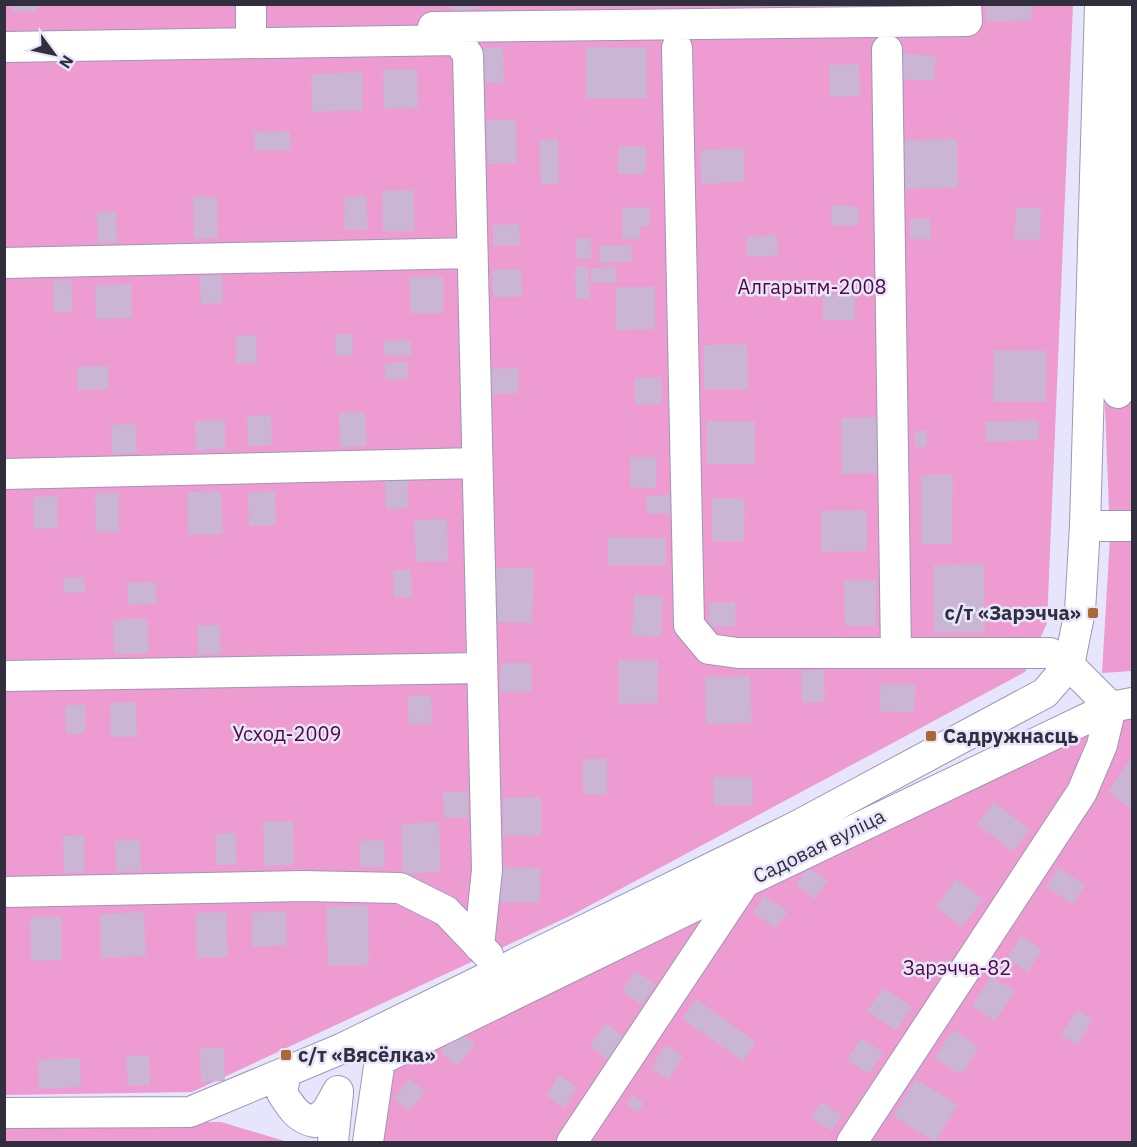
<svg xmlns="http://www.w3.org/2000/svg" width="1137" height="1147" font-family="'IBM Plex Sans',sans-serif">
<style>
.green{fill:#ee9bd1}
.building{fill:#cab5d4}
.lines{fill:none;stroke-linecap:round;stroke-linejoin:round}
.minor-casing{stroke:#9b97b8;stroke-width:32}
.minor{stroke:#fff;stroke-width:30}
.poi-dot{fill:#aa6834;stroke:#e7e5fb;stroke-width:2}
.labels{text-anchor:middle;stroke-width:5;stroke-linejoin:round;paint-order:stroke}
.park-label{font-size:20px;fill:#540641;stroke:#e7e5fb}
.poi-label{font-size:20px;font-weight:bold;fill:#312f3d;stroke:#e7e5fb;text-anchor:start}
.street-label{font-size:20px;fill:#312f3d;stroke:#e7e5fb}
</style>
<rect width="100%" height="100%" fill="#e7e5fb"/>
<path class="green" d="M1132 4V671L1102 673 1110 537 1105 408 1124 44Z
M4 5H1073L1047 623 1025 672 572 915 192 1092 5 1095Z
M1132 714V1142H356L370 1052Z
M221 1122 288 1142H5L4 1124Z"/>
<path class="building" d="M13 4H37V11L13 12Z
M450 4H478V9L451 10Z
M986 4H1031L1032 20 987 22Z
M503 47 504 83H485L483 48Z
M586 47 647 48V99H586Z
M903 54 936 56 934 81 902 79Z
M859 64 860 96 830 97 829 65Z
M417 69 418 108 384 109 383 70Z
M362 72 363 110 312 112 311 74Z
M516 119 517 163 488 164 486 120Z
M290 131 291 150 255 151 254 132Z
M558 139 559 184H541L539 140Z
M957 139 958 188 904 189V140Z
M619 146 646 147 645 174H618Z
M744 148 745 182 701 184 700 150Z
M413 190 415 231 383 232 382 191Z
M217 196 218 238 194 239 193 197Z
M366 196 368 229 345 230 344 197Z
M832 205 859 207 858 226 831 225Z
M650 207V227H640V239H622V208Z
M1016 208H1041L1040 240 1014 239Z
M116 211 117 242 98 243 97 212Z
M910 219H930L931 239H910Z
M519 224 520 245 493 246V225Z
M777 235 778 255 747 257 746 237Z
M591 238 592 259H576V239Z
M631 245 632 262 600 263 599 246Z
M575 267H588L590 299H576Z
M616 267V283H591V268Z
M521 269 522 297H493L492 270Z
M222 275 223 303 201 304 200 276Z
M443 276 444 313 411 314 409 277Z
M71 280 73 312 54 313 53 281Z
M131 284 132 318 96 319 95 285Z
M616 287H655V329L616 330Z
M823 295H855V320H823Z
M335 334H352L353 355 336 356Z
M256 335 257 363 236 364V336Z
M411 340V356H384V341Z
M747 344 748 389H704V345Z
M994 350 1047 351 1046 402H993Z
M408 362V379L385 380V363Z
M108 366 109 389 78 390 77 367Z
M518 368 519 393 490 395 489 369Z
M661 377 662 404 635 405V378Z
M365 412 367 446 340 447 339 413Z
M271 415 272 445 248 446 247 416Z
M877 417 879 473 842 474 841 418Z
M225 420V449L196 450 195 421Z
M1038 420 1039 440 986 442 985 422Z
M707 421H755V464H707Z
M136 424 137 453 112 454 111 425Z
M915 431H927V447H915Z
M630 457H657L656 488 630 487Z
M921 475H953L952 544H921Z
M407 477 408 508 386 509 385 478Z
M221 491 223 534 188 535 187 492Z
M275 491 276 525 249 526 248 492Z
M119 492V532H96L95 493Z
M670 495 671 513 647 514 646 496Z
M57 496 58 528 34 529 33 497Z
M712 498 745 499 744 541H712Z
M867 510V551L821 552V511Z
M447 519 448 561 416 562 414 520Z
M608 537 666 538V565H608Z
M984 564 985 632 934 633 933 565Z
M491 567 534 568 532 623 489 622Z
M393 570H411L412 597H394Z
M84 577 85 592 64 593 63 578Z
M844 580H876V626H845Z
M156 582 157 604 128 605 127 583Z
M634 595 663 596 661 637 632 636Z
M735 602 736 626 709 627V603Z
M147 618 149 653 114 654 113 620Z
M220 625 221 654 198 655 197 626Z
M618 660H658V703L619 704Z
M501 663H532L531 692H500Z
M824 670 825 702 802 703 801 671Z
M750 676 752 723 706 724 705 677Z
M881 683 916 685 914 713 879 711Z
M431 695 432 724 409 725 408 696Z
M136 702 137 737H111L110 703Z
M65 705H85V733L66 734Z
M1132 756V809L1108 792Z
M583 759H607V795L583 794Z
M713 777H752L753 805H714Z
M468 791V818H444L443 792Z
M541 797V835L503 836V798Z
M994 802 1030 830 1013 852 977 824Z
M293 821 294 865 264 866 263 822Z
M439 822 441 872 403 874 401 824Z
M236 833 237 865H216L215 834Z
M84 835 85 872 64 873 63 836Z
M140 840 141 871 116 872 115 841Z
M384 840 385 867H360L359 841Z
M495 867 541 868 540 903 494 902Z
M808 867 828 880 815 899 796 885Z
M1058 868 1085 885 1073 904 1046 887Z
M956 879 983 899 962 927 936 907Z
M764 896 788 911 776 928 753 913Z
M368 906 369 965 328 966 326 907Z
M286 911 287 945 252 947 251 913Z
M144 912 146 956 101 958 100 914Z
M226 912 228 957 197 958 195 913Z
M61 916 62 960 31 961 30 917Z
M1021 936 1042 949 1028 972 1007 959Z
M635 971 656 984 642 1005 622 991Z
M991 976 1015 991 995 1021 972 1006Z
M884 988 912 1007 896 1031 867 1011Z
M696 999 756 1042 743 1061 682 1019Z
M1077 1010 1093 1020 1077 1045 1061 1035Z
M606 1023 624 1036 608 1059 590 1046Z
M953 1030 979 1047 961 1075 935 1058Z
M458 1031 475 1044 458 1066 441 1053Z
M861 1038 883 1052 869 1074 847 1060Z
M665 1045 683 1056 669 1079 651 1069Z
M224 1047 225 1081 201 1082 200 1048Z
M149 1055 150 1085H128L126 1056Z
M80 1058 81 1087 39 1089 38 1060Z
M559 1075 577 1087 564 1108 546 1096Z
M409 1079 425 1091 410 1111 394 1099Z
M916 1079 958 1105 935 1142 893 1116Z
M632 1095 644 1103 638 1112 626 1104Z
M821 1102 842 1115 832 1131 811 1118Z"/>
<g class="lines">
<defs>
<path id="minor" d="M251 4V29
M433 27 967 21 966 4
M4 47 458 40 468 55 487 870 479 946
M677 48 689 625 709 649 738 653H1050L1069 665 1111 707 1132 703
M887 50 896 653
M4 263 472 253
M1118 393 1127 4
M4 474 477 463
M1085 526H1132
M4 676 482 668
M4 892 302 886 400 888 446 911 488 955
M286 1072 282 1093C291 1107 297 1118 314 1122L327 1111 338 1091
M4 1113 190 1112 343 1048 797 826 1045 693 1069 665 1080 611 1085 526 1100 4
M333 1142 338 1093
M368 1142 380 1060 744 882
M572 1142 745 882 1111 707
M852 1142 1082 792 1102 745 1111 707"/>
</defs>
<use href="#minor" class="minor-casing"/>
<use href="#minor" class="minor"/>
</g>
<g class="poi-dot">
<rect x="1087" y="607" width="12" height="12" rx="3"/>
<rect x="925" y="730" width="12" height="12" rx="3"/>
<rect x="280" y="1049" width="12" height="12" rx="3"/>
</g>
<g class="labels">
<g class="park-label">
<text x="812" y="294">Алгарытм-2008</text>
<text x="287" y="741">Усход-2009</text>
<text x="957" y="975">Зарэчча-82</text>
</g>
<g class="poi-label">
<text x="1081" y="620" text-anchor="end">с/т «Зарэчча»</text>
<text x="943" y="743">Садружнасць</text>
<text x="298" y="1062">с/т «Вясёлка»</text>
</g>
<g class="street-label">
<text transform="translate(819 846) rotate(-26)" y="7">Садовая вуліца</text>
</g>
</g>
<rect width="1137" height="1147" fill="none" stroke="#312f3d" stroke-width="12"/>
<g transform="translate(54 54) rotate(123)" stroke="#e7e5fb" stroke-width="4.5" paint-order="stroke">
<path d="M0-4.5L10 22L0 15L-10 22Z" fill="#312f3d"/>
<text y="-9" font-size="16" font-weight="bold" text-anchor="middle" fill="#312f3d">N</text>
</g>
</svg>
